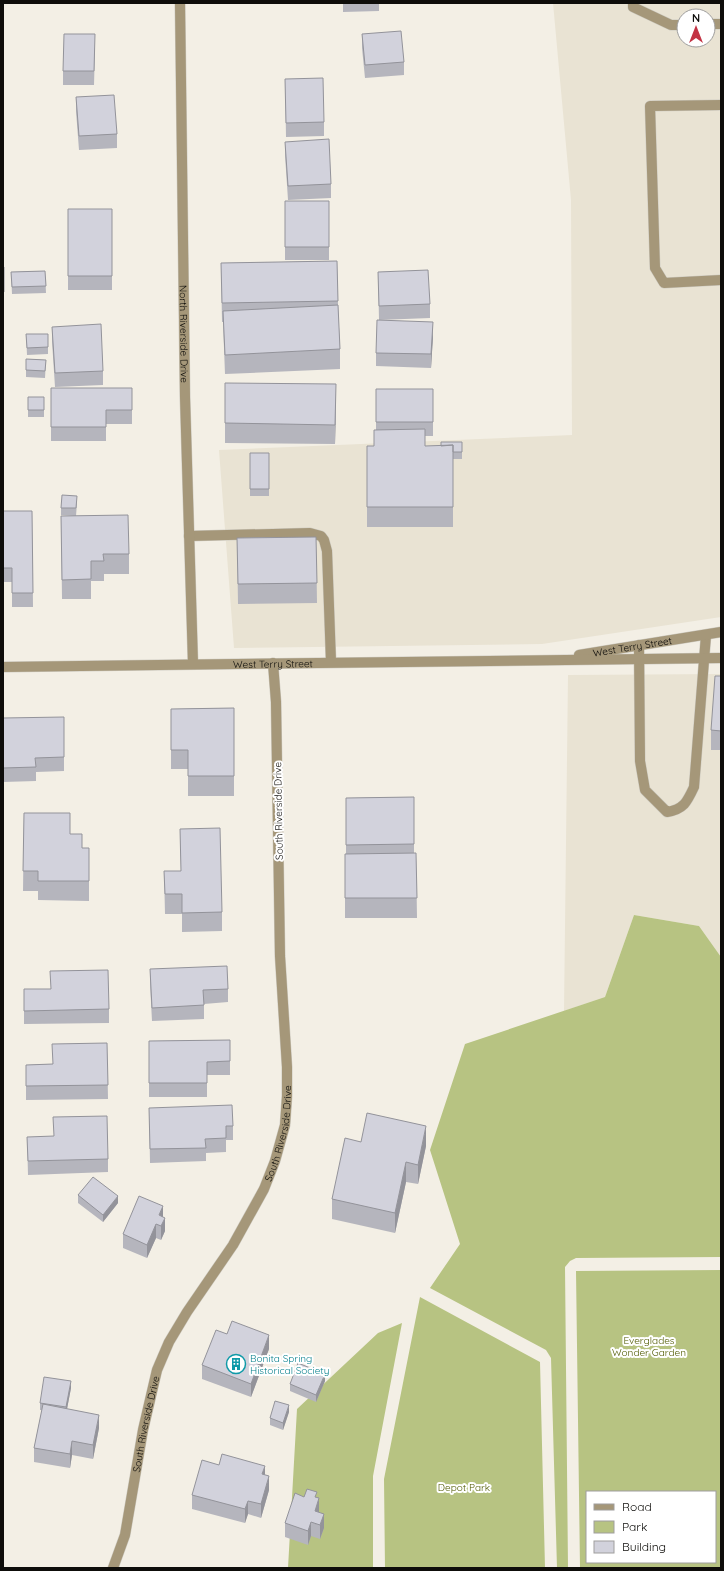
<svg xmlns="http://www.w3.org/2000/svg" width="724" height="1571" font-family="Quicksand,sans-serif">
<style>
.built{fill:#e9e3d3;fill-rule:evenodd}
.green{fill:#b7c382;fill-rule:evenodd}
.lines{fill:none;stroke-linecap:round;stroke-linejoin:round}
.service-casing{stroke:#cecbc2;stroke-width:11}
.minor-casing{stroke:#cecbc2;stroke-width:11}
.tertiary-casing{stroke:#cecbc2;stroke-width:11}
.service{stroke:#a59779;stroke-width:10}
.minor{stroke:#a59779;stroke-width:10}
.tertiary{stroke:#a59779;stroke-width:10}
.wall{fill:#b5b5bd}
.shaded-wall{fill:#93939a}
.building{fill:#d2d2dc;stroke:#93939a}
.labels{text-anchor:middle;stroke-width:4;stroke-linejoin:round;paint-order:stroke}
.street-label{font-size:10px;fill:#0e0d0a;stroke:#fff}
.park-label{font-size:10px;fill:#505a00;stroke:#fff}
.culture-label{font-size:10px;fill:#0d838f;stroke:#fff;text-anchor:start}
</style>
<rect width="100%" height="100%" fill="#f3efe5"/>
<path class="built" d="M553 3H721V617L542 644 234 648 219 450 572 435 571 200ZM684 16H708V40H684Z
M721 674V957L699 926 634 915 605 997 564 1011 568 675Z"/>
<path class="green" d="M634 915 699 926 721 957V1257L576 1258 570 1261 565 1267 568 1568H557L551 1358 546 1350 430 1288 460 1244 430 1150 465 1044 605 997Z
M721 1270V1568H580L576 1271ZM587 1492H715V1562H587Z
M420 1297 540 1362 545 1568H385L384 1479Z
M402 1323 373 1476V1568H288L297 1409 378 1333Z"/>
<g class="lines">
<defs>
<path id="service" d="M633 3V7L671 25H684
M708 24H721
M721 105 650 106 655 268 664 283 721 280
M189 536 310 533 321 536 324 540 327 551 331 662
M639 645 640 761 645 790 667 812C684 809 687 802 694 787L706 635"/>
<g id="minor">
<path id="s1" d="M180 3 185 397 193 664"/>
<path id="s2" d="M113 1568 125 1535 143 1430 157 1370 169 1342 187 1312 233 1245 264 1189 275 1161 285 1125 287 1096V1067L280 956 276 702 273 663"/>
</g>
<g id="tertiary">
<path id="s3" d="M579 655 721 632"/>
<path id="s4" d="M3 667 721 658"/>
</g>
</defs>
<use href="#service" class="service-casing"/>
<use href="#minor" class="minor-casing"/>
<use href="#tertiary" class="tertiary-casing"/>
<use href="#service" class="service"/>
<use href="#minor" class="minor"/>
<use href="#tertiary" class="tertiary"/>
</g>
<path class="wall" d="M343 3H379V11L343 12Z
M362 34 404 62V75L365 78 362 48Z
M95 48 94 85H63V71Z
M285 79 324 122V136L286 137Z
M76 97 117 134V148L79 150 76 111Z
M285 142 331 184V198L288 200 285 155Z
M285 201H329V260H285Z
M68 209H112V290H68Z
M337 261 338 305 340 349V369L225 374 223 322H222L221 263Z
M45 271 46 293 12 294 11 272Z
M378 272 430 304V318L379 320Z
M52 327 103 371V385L55 387 52 341Z
M26 334H48V354L27 355Z
M433 336 431 368 376 366V353Z
M26 359 46 360 45 378 26 377Z
M225 383 336 404 335 444 225 443Z
M51 388H132V424H106V441H51Z
M376 389H433V436H425V446H441L462 442V459H453V527H367V446H374L376 430Z
M28 397H44V417H28Z
M250 453H269V496H250Z
M77 503 76 516 61 515V508Z
M3 511H32L33 607H12V582H3Z
M61 516 129 554V574H104V581H91V599H62Z
M316 537 317 603 238 604 237 538Z
M721 676V750H711V730Z
M234 708V796H188V769H171V709Z
M3 718 64 757V771L36 772V781L3 782Z
M414 797V853H416L417 918H345V854H346V798Z
M24 813 70 834 82 848H89V901L38 900V891H23Z
M180 829 222 912V931L182 932V914H165L164 871H181Z
M150 969 228 989V1002L204 1004V1019L152 1021 150 983Z
M24 989 109 1009V1023L24 1024Z
M230 1040V1075H207V1097H149V1041Z
M107 1043 108 1099 26 1100V1065L52 1064Z
M149 1108 233 1126V1140H226V1152L206 1153V1161L150 1163Z
M27 1137 108 1159V1172L28 1175Z
M361 1142 426 1146 418 1184 406 1182 395 1233 332 1219V1199Z
M78 1195 118 1203 103 1222 78 1203Z
M163 1217 165 1231 161 1240 156 1238 147 1258 123 1248V1234Z
M269 1349 251 1397 202 1379V1365Z
M325 1381 316 1402 290 1391V1384Z
M71 1388 67 1409 99 1428 93 1459 72 1455 70 1468 34 1462V1448L42 1410H40V1403Z
M289 1412 283 1430 270 1425V1418Z
M219 1465 265 1475 269 1490 261 1518 248 1514 245 1523 192 1509V1495Z
M304 1497H317L319 1512 324 1528 320 1539 311 1536 308 1545 285 1537V1523Z"/>
<path class="shaded-wall" d="M433 322V336L431 368V354Z
M336 384V404L335 444V425Z
M426 1126V1146L418 1184V1165Z
M406 1162V1182L395 1233V1213Z
M118 1196V1203L103 1222V1215Z
M163 1206V1220L159 1215Z
M165 1218V1231L161 1240V1226Z
M156 1224V1238L147 1258V1245Z
M269 1335V1349L251 1397V1384Z
M325 1374V1381L316 1402V1395Z
M71 1381V1388L66 1414V1407Z
M289 1405V1412L283 1430V1423Z
M99 1415V1428L93 1459V1445Z
M72 1441V1455L70 1468V1454Z
M265 1466V1480L262 1474Z
M269 1476V1490L261 1518V1504Z
M319 1498V1512L315 1525V1511Z
M248 1501V1514L245 1523V1509Z
M324 1514V1528L320 1539V1525Z
M311 1522V1536L308 1545V1531Z"/>
<path class="building" d="M401 31 404 62 365 65 362 34Z
M64 34H95L94 71H63Z
M323 78 324 122 286 123 285 79Z
M114 95 117 134 79 136 76 97Z
M329 139 331 184 288 186 285 142Z
M285 201H329V247H285Z
M68 209H112V276H68Z
M337 261 338 301 222 303 221 263Z
M3 267H4V292H3Z
M428 270 430 304 379 306 378 272Z
M45 271 46 286 12 287 11 272Z
M338 305 340 349 225 355 223 311Z
M377 320 433 322 431 354 376 353Z
M101 324 103 371 55 373 52 327Z
M26 334H48V347L27 348Z
M26 359 46 360 45 371 26 370Z
M225 383 336 384 335 425 225 423Z
M51 388H132V410H106V427H51Z
M376 389H433V422H376Z
M28 397H44V410H28Z
M425 429V446L453 445V507H367V446H374V430Z
M441 442H462V452H453V445L441 446Z
M250 453H269V489H250Z
M62 495 77 496 76 508H61Z
M3 511H32L33 593H12V568H3Z
M128 515 129 554H103L104 561H91V579L62 580 61 516Z
M316 537 317 583 238 584 237 538Z
M715 676H721V731L711 730Z
M234 708V776H188V750H171V709Z
M64 717V757L35 758 36 767 3 768V718Z
M414 797V844L346 845V798Z
M24 813H70V834H82V848H89V881H38V871H23Z
M220 828 222 912 182 913V894H165L164 871H181L180 829Z
M416 853 417 898H345V854Z
M227 966 228 989 203 990 204 1005 152 1008 150 969Z
M108 970 109 1009 24 1011V989H51L50 971Z
M230 1040V1061L207 1062V1083H149V1041Z
M107 1043 108 1085 26 1086V1065L53 1064 52 1044Z
M232 1105 233 1126H226V1138L205 1139 206 1148 150 1149 149 1108Z
M367 1113 426 1126 418 1165 406 1162 395 1213 332 1199 345 1138 361 1142Z
M107 1116 108 1159 28 1161 27 1137 54 1136 53 1117Z
M93 1177 118 1196 103 1215 78 1195Z
M139 1196 163 1206 159 1215 165 1218 161 1226 156 1224 147 1245 123 1234Z
M232 1321 269 1335 251 1384 202 1365 216 1330 227 1334Z
M298 1363 325 1374 316 1395 290 1384Z
M44 1377 71 1381 66 1407 40 1403Z
M275 1401 289 1405 283 1423 270 1418Z
M43 1404 99 1415 93 1445 72 1441 70 1454 34 1448Z
M222 1454 265 1466 262 1474 269 1476 261 1504 248 1501 245 1509 192 1495 202 1460 219 1465Z
M307 1489 317 1492 315 1497 319 1498 315 1511 324 1514 320 1525 311 1522 308 1531 285 1523 295 1493 304 1497Z"/>
<defs>
<symbol id="building-ring" viewBox="-11 -11 22 22"><circle r="9.5" fill="#fff" stroke="#0f9aa8" stroke-width="1.5"/><path d="M-4-6H4V6H1V3H-1V6H-4ZM-2.5-4.3h1.7v1.8h-1.7ZM.8-4.3h1.7v1.8H.8ZM-2.5-1h1.7V.8h-1.7ZM.8-1h1.7V.8H.8Z" fill="#0f9aa8"/></symbol>
</defs>
<g fill-rule="evenodd">
<use href="#building-ring" x="225" y="1353" width="22" height="22"/>
</g>
<g class="labels">
<g class="street-label">
<text dy="4" stroke="none"><textPath href="#s1" startOffset="331">North Riverside Drive</textPath></text>
<text dy="4" stroke="none"><textPath href="#s3" startOffset="54">West Terry Street</textPath></text>
<text dy="4" stroke="none"><textPath href="#s4" startOffset="270">West Terry Street</textPath></text>
<text transform="translate(278 811) rotate(-91)" y="4">South Riverside Drive</text>
<text dy="4" stroke="none"><textPath href="#s2" startOffset="472">South Riverside Drive</textPath></text>
<text dy="4" stroke="none"><textPath href="#s2" startOffset="148">South Riverside Drive</textPath></text>
</g>
<g class="park-label">
<text x="649" y="1344">Everglades<tspan x="649" dy="12">Wonder Garden</tspan></text>
<text x="464" y="1491">Depot Park</text>
</g>
<g class="culture-label">
<text x="250" y="1362">Bonita Spring<tspan x="250" dy="12">Historical Society</tspan></text>
</g>
</g>
<rect width="724" height="1571" fill="none" stroke="#0e0d0a" stroke-width="8"/>
<rect x="586" y="1491" width="130" height="72" fill="#ffffff" stroke="#9f9e9d"/>
<rect x="594" y="1504" width="20" height="6" fill="#a59779" stroke="#9f9e9d"/>
<text x="622" y="1511" font-size="12" fill="#0e0d0a">Road</text>
<rect x="594" y="1521" width="20" height="12" fill="#b7c382" stroke="#9f9e9d"/>
<text x="622" y="1531" font-size="12" fill="#0e0d0a">Park</text>
<rect x="594" y="1541" width="20" height="12" fill="#d2d2dc" stroke="#9f9e9d"/>
<text x="622" y="1551" font-size="12" fill="#0e0d0a">Building</text>
<g transform="translate(696 28)"><circle r="19" fill="#ffffff" stroke="#9f9e9d"/>
<path d="M0-3L7 15L0 10L-7 15Z" fill="#c33344"/>
<text y="-6" font-size="11" font-weight="bold" text-anchor="middle" fill="#0e0d0a">N</text>
</g>
</svg>
